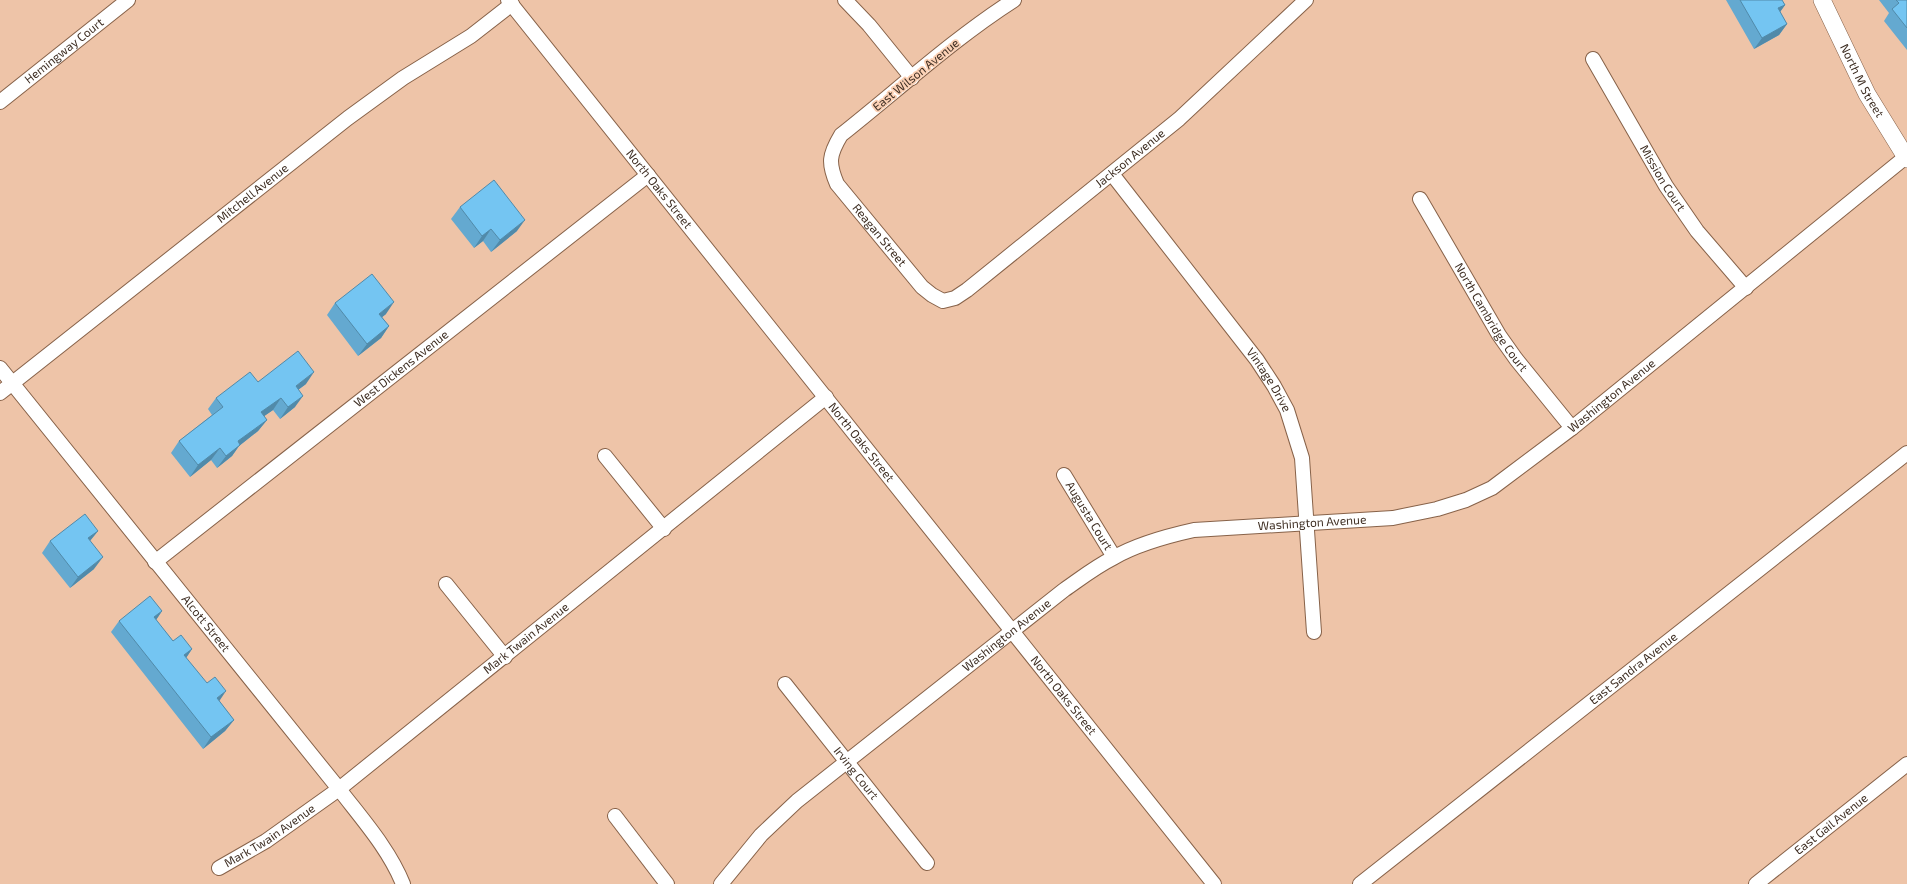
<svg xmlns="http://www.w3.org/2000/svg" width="1907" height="884" font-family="'Exo 2',sans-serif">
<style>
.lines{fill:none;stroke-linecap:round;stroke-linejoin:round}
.minor-casing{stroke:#876249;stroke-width:16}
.tertiary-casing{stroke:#876249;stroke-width:18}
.minor{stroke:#fff;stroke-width:14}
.tertiary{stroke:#fff;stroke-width:17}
.wall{fill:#64a9d0}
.shaded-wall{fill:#518aa9}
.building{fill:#74c5f2;stroke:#518aa9}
.labels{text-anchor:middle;stroke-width:3.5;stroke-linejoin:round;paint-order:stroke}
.street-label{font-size:12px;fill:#3e2e23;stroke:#fcd1b5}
</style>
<rect width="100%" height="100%" fill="#eec4a8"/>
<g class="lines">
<defs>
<g id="minor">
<path id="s1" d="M508 0 1214 884"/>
<path d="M845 0 869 25 912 78"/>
<path id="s2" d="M1014 0C953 39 898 90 841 135 829 155 828 163 837 184L922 287 932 295 943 301 955 298 967 290 1179 119 1306 0"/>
<path id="s3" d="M1593 59 1666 186 1697 231 1746 288"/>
<path id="s4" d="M0 102 128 0"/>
<path id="s5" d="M1112 174 1257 360 1274 386 1287 410 1302 458 1314 632"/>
<path id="s6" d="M1420 199 1499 335 1516 359 1572 428"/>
<path id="s7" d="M0 368 339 789C362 819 389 849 403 884"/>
<path id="s8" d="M0 393 348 118 403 78 471 36 512 4"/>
<path d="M605 456 664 529"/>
<path id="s9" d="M1064 475 1114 557"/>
<path id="s10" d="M155 562 648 175"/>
<path d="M446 584 505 657"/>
<path id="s11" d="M785 684 927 863"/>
<path d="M615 816 667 884"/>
<path id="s12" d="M219 868 266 841 339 789 826 397"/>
<path id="s13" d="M721 884 761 835 797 801 1064 590C1080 579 1095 567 1113 558 1137 544 1167 536 1194 530L1393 518 1437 509 1466 500 1492 488 1572 428 1907 156"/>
<path id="s14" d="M1360 884 1907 453"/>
<path id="s15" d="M1756 884 1907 764"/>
</g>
<g id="tertiary">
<path id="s16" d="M1822 0 1867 94 1907 159"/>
</g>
</defs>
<use href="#minor" class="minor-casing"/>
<use href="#tertiary" class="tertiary-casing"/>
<use href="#minor" class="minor"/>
<use href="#tertiary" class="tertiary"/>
</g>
<path class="wall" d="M1726 0H1782L1785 5 1780 12 1787 24 1779 35 1754 49Z
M1879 0H1907V50L1884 21 1889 13Z
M460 207 517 231 491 252 483 241 474 248 451 219Z
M335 303 386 314 382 317 389 326 381 338 358 356 327 315Z
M306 384 298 390 295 407 280 419 273 410 264 416 267 420 258 431 239 446 232 456 217 468 211 460 190 477 171 453 179 441 212 415 208 409 216 398Z
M98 531 90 541 94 569 70 588 42 553 50 541Z
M162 611 156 620 173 641 192 649 186 658 234 720 225 731 203 749 111 632 119 621Z"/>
<path class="shaded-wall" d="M1785 5 1777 16 1778 8Z
M1787 24 1779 35 1754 49 1762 38Z
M525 220 517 231 491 252 500 240Z
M491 229 483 241 474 248 482 236Z
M394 302 386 314 371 326 379 314Z
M389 326 381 338 358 356 367 344Z
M314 372 306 384 287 398 296 386Z
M303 396 295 407 280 419 288 407Z
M281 398 273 410 253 424 261 412Z
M267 420 258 431 239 446 232 456 217 468 226 456 238 441Z
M220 448 211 460 190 477 198 465Z
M98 531 89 542 88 538Z
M103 557 94 569 70 588 78 577Z
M162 611 154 623V617Z
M192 649 184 661V655Z
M226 691 218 703 217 698Z
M234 720 225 731 203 749 211 737Z"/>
<path class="building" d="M1740 0H1782L1785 5 1778 8 1787 24 1762 38Z
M1896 0H1907V28L1892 9 1899 3Z
M494 180 525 220 500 240 491 229 482 236 460 207Z
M372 274 394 302 379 314 389 326 367 344 335 303Z
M298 351 314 372 296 386 303 396 288 407 281 398 261 412 267 420 238 441 240 445 226 456 220 448 198 465 179 441 223 407 216 398 250 372 258 382Z
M85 514 98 531 88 538 103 557 78 577 50 541Z
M150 596 162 611 154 617 173 641 181 635 192 649 184 655 207 683 215 677 226 691 217 698 234 720 211 737 119 621Z"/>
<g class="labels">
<g class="street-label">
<text dy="4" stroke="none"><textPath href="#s4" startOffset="82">Hemingway Court</textPath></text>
<text transform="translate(916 75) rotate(-39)" y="4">East Wilson Avenue</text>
<text dy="4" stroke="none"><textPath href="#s16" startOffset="90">North M Street</textPath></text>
<text dy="4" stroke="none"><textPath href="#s2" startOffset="667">Jackson Avenue</textPath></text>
<text dy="4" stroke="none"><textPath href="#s3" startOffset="138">Mission Court</textPath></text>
<text dy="4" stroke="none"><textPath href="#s1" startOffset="242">North Oaks Street</textPath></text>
<text dy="4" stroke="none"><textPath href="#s8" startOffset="322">Mitchell Avenue</textPath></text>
<text dy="4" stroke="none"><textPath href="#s2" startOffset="338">Reagan Street</textPath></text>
<text dy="4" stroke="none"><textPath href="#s6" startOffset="138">North Cambridge Court</textPath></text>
<text dy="4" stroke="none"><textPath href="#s10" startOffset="313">West Dickens Avenue</textPath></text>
<text dy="4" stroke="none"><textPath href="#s5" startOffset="259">Vintage Drive</textPath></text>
<text dy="4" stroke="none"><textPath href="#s13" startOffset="1052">Washington Avenue</textPath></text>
<text dy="4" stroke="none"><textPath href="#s1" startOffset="566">North Oaks Street</textPath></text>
<text dy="4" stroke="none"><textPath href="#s9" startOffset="48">Augusta Court</textPath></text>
<text dy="4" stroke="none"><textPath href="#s13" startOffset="716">Washington Avenue</textPath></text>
<text dy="4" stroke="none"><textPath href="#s7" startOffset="328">Alcott Street</textPath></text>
<text dy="4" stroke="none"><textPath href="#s13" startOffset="380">Washington Avenue</textPath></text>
<text dy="4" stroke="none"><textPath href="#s12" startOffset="384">Mark Twain Avenue</textPath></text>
<text dy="4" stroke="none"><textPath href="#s14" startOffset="348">East Sandra Avenue</textPath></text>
<text dy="4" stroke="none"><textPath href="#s1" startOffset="890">North Oaks Street</textPath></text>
<text dy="4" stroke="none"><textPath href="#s11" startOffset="114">Irving Court</textPath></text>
<text dy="4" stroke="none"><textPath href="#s15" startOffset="96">East Gail Avenue</textPath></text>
<text dy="4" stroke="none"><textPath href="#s12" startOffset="60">Mark Twain Avenue</textPath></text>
</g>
</g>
</svg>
